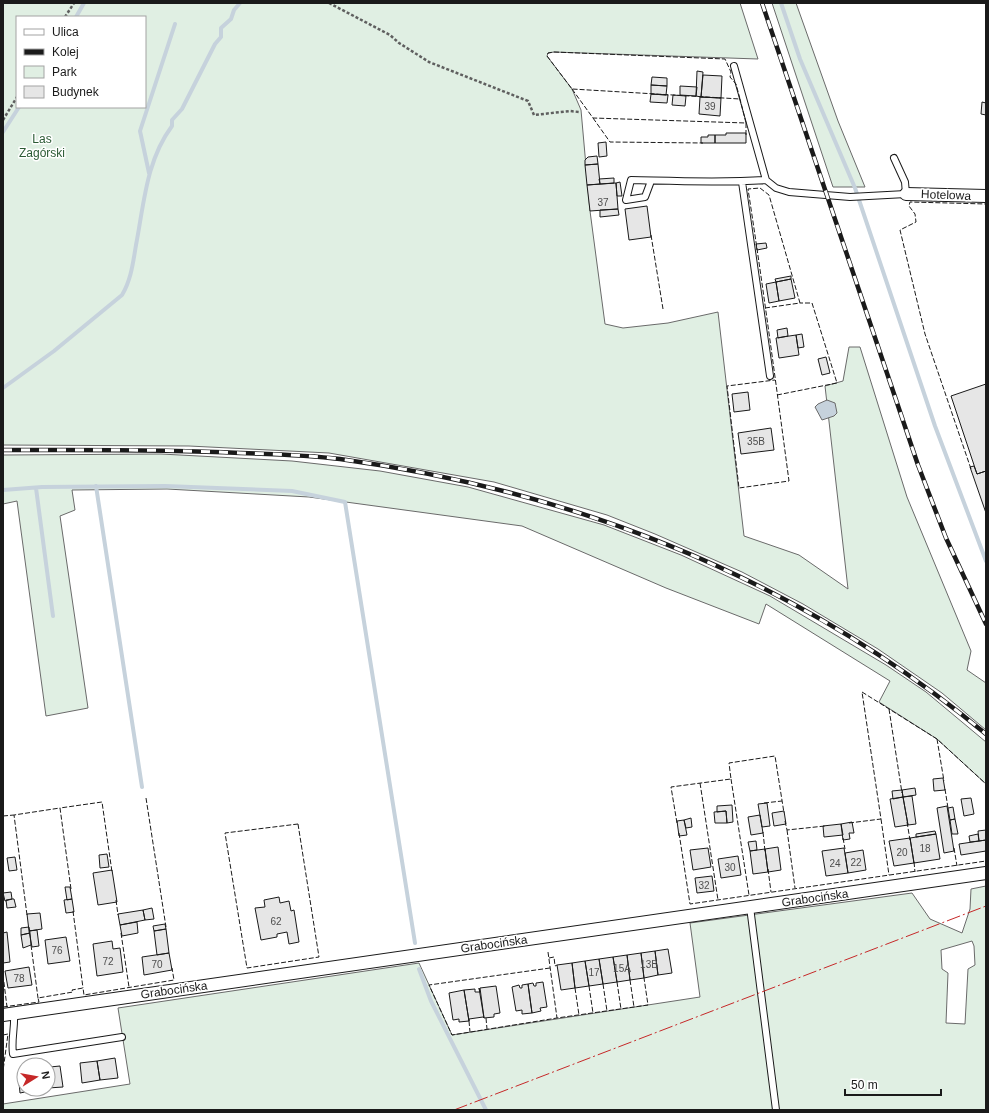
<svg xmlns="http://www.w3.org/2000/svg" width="989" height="1113" font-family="Helvetica,sans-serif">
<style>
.green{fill:#e0efe3;stroke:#6a6a6a;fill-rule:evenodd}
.water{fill:#c6d2dc;stroke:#6a6a6a}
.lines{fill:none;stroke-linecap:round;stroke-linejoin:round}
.stream{stroke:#c6d2dc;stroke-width:4}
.building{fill:#e6e6e6;stroke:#1a1a1a}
.lane-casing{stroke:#1a1a1a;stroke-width:8}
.street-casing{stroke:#1a1a1a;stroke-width:14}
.path{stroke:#5f5f5f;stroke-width:2.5;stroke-dasharray:3 2;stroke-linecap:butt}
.lane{stroke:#fff;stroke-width:6}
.street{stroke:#fff;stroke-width:12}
.rail-casing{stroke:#1a1a1a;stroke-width:4.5}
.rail{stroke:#fff;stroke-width:3;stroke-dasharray:9;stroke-linecap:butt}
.fence{stroke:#1a1a1a;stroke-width:1;stroke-dasharray:5 2;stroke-linecap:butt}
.power{stroke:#c62828;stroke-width:1;stroke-dasharray:14 3 2 3;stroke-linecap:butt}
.labels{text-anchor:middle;stroke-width:3;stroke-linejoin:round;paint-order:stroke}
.number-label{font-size:10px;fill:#4d4d4d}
.park-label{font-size:12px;fill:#2b5a34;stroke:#fff}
.street-label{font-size:12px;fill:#1a1a1a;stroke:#fff}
</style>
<rect width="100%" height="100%" fill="#fff"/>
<path class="green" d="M3 3H740L758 59 554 52 548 53 547 56 572 89 581 110 590 211 605 324 623 328 668 323 718 312 744 536 799 555 848 589 825 386 843 381 849 347H860L907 497 971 651 967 670 986 683V730L942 693 878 649 803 604 742 572 655 534 607 515 494 482 329 453 189 446 3 445ZM17 17H145V107H17Z
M772 3H796L838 121 865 187H833Z
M161 454 292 461 380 471 468 487 604 525 681 555 770 596 886 665 926 692 986 742V784L937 739 879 702 890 681 766 604 759 624 666 588 522 526 309 497 167 489 72 490 75 510 60 516 88 708 46 716 17 501 3 504V455Z
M986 886V1110H3V1104L130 1084 118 1008 419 963 452 1035 700 997 690 923 912 893 930 919 962 933 970 909 971 889ZM972 941 974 946 975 965 968 969 965 1024 946 1023 948 973 942 969 941 950Z"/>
<path class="water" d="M827 400 835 403 837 413 834 416 822 420 815 407 818 404Z"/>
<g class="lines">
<path class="stream" d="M781 3 800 59 855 188 935 426 986 561
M76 17 84 3
M3 132 19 107
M149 173 140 131 175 24
M3 388 54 351 122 295C131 280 133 263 136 245 144 204 146 161 172 126V120L182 109 215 44 221 37V28L231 19 234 10 240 3
M96 486 142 787
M36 488 53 616
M3 490 42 487 165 486 292 491 345 502 415 943
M419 969 431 1001 486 1110"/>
</g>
<path class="building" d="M697 71 703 72 701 97 696 96Z
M703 75 722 76 721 98 701 97Z
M652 77 667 78V86L651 85Z
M651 85 667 86 666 95 651 94Z
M680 86 697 87 696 96 680 95Z
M651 94 668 95 667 103 650 102Z
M673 95 686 96 685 106 672 105Z
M700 97 721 98 720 116 699 114Z
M982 102 986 103V115L981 114Z
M726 133H746V143H715V135H726Z
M708 135H715V143H701V137H708Z
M606 142 607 156 599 157 598 143Z
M597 156 598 164 585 165V160L588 157Z
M598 164 600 184 587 185 585 165Z
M614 178V183L600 184 599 179Z
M620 182 622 196H617L616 183Z
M616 183 618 209 590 211 587 185Z
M647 206 651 237 629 240 625 209Z
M618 209 619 215 600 217V210Z
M766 243 767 248 757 250 756 244Z
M791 276V279L776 282 775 279Z
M791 279 795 298 779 301 776 282Z
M776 282 779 301 769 303 766 284Z
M787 328 788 336 778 338 777 330Z
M802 334 804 347 798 348 796 335Z
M796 335 799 355 779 358 776 338Z
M826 357 830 373 822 375 818 359Z
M986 384V471L977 474 951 396Z
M748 392 750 410 734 412 732 394Z
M771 428 774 450 741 454 738 433Z
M974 466 977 474 986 471V513L970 467Z
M943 778 945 790 934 791 933 779Z
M915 788 916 795 903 797 902 790Z
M902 790 903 797 893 799 892 791Z
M912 796 916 824 908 825 903 797Z
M903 797 908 825 895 827 890 799Z
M971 798 974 814 964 816 961 799Z
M767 803 770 826 762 827 758 804Z
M732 805 733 822 727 823 726 811 717 812V806Z
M947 806 954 851 944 853 937 808Z
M953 807 955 819 950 820 948 808Z
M726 811 727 823H715L714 812Z
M784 811 786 824 774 826 772 813Z
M760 815 763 833 751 835 748 817Z
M691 818 692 827 686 828 684 820Z
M955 819 958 834H952L950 820Z
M684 820 687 835 679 836 677 821Z
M852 822 854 833H849L850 839 843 840 841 824Z
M841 824 843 835 824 837 823 826Z
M986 830V840L979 841 978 831Z
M935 831 936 834 916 837V834Z
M936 834 940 859 914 863 910 838Z
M978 834 979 841 970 842 969 836Z
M910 838 914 863 894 866 889 841Z
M986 840V851L961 855 959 844Z
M756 841 757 850 750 851 748 842Z
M778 847 781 870 768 872 765 849Z
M708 848 711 867 693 870 690 850Z
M844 848 848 873 826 876 822 851Z
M765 849 768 872 753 874 750 851Z
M863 850 866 870 848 873 845 853Z
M107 854 109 867 100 868 99 855Z
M738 856 741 875 721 878 718 859Z
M15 857 17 870 9 871 7 858Z
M112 870 117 902 98 905 93 873Z
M712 876 714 891 697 893 695 878Z
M65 887H70L72 899 67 900Z
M11 892 12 899 5 901 3 893Z
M279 897 280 903 289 901 291 911 294 910 299 942 289 944 287 932 277 934V937L261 940 255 908 265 907 264 900Z
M12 899H14L16 907 7 908 6 900Z
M72 899 74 912 66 913 64 900Z
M152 908 154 919 145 920 143 910Z
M143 910 145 920 120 925 118 914Z
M40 913 42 929 29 931 27 914Z
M137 922 138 933 122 936 120 925Z
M165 924 166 929 154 931 153 926Z
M29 927 30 933 21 935V928Z
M166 929 169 953 157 955 154 931Z
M37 930 39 946 32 947 29 931Z
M7 932 10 962 3 963V933Z
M30 933 31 945 23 948 21 935Z
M66 937 70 961 48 964 45 940Z
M112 941 113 949 120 948 123 972 97 976 93 944Z
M668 949 672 973 658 975 655 951Z
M655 951 658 975 644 978 641 953Z
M169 953 172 970 144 975 142 957Z
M641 953 644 978 630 980 627 955Z
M627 955 630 980 617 982 613 957Z
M613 957 617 982 603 984 599 959Z
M599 959 603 984 589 986 585 961Z
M585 961 589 986 575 988 572 963Z
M572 963 575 988 561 990 557 965Z
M29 967 32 985 8 988 5 971Z
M543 982 547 1007 540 1008 541 1011 532 1013 528 984 533 983 534 986H536V983Z
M528 984 532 1013 522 1014V1010L516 1011 512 987 519 985 520 988H522V985Z
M496 986 500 1013 494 1014V1017L484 1018 480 988Z
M479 988 484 1018 483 1017 469 1019V1021L464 990 475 989V992H480Z
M464 990 469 1021 459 1022V1019L453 1020 449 993Z
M115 1058 118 1078 100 1080 97 1061Z
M97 1061 100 1080 82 1083 80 1063Z
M60 1066 63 1087 48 1088V1071H51L50 1067Z
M24 1071V1089H40L20 1093 18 1072Z"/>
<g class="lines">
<defs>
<path id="lane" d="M734 66 766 180 776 188 789 192 850 197 906 194 905 182 894 158
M651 181 645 197 626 200 631 180C676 181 721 183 766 180
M742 182 770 376
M750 907 776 1110
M14 1014C15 1027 11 1040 13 1054L122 1037"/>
<path id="street" d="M906 194 986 196
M3 1015 986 873"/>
</defs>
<use href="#lane" class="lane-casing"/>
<use href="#street" class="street-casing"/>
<path class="path" d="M329 3 390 35 399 43 429 62 528 101 534 115 570 111 579 112
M65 17 74 3
M3 120 17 97"/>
<use href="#lane" class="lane"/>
<use href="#street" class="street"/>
<defs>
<path id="rail" d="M762 3 918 465 946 538 986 624
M3 450C82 450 161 449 240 453 273 454 307 455 340 459 579 492 799 580 986 734"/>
</defs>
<use href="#rail" class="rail-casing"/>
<use href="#rail" class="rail"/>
<path class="fence" d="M554 52 725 59 731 72 730 77 736 84 740 99 572 89 547 56 548 53Z
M572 89 593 118 746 123 740 99
M593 118 610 142 703 143
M746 123V135
M651 235 663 309
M765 308 800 303 769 195 760 188 748 189C763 286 776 384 789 481L739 488 727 386 775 380
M777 395 837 383 812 303H800
M971 469 925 334 900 230 916 222 915 214 909 206 910 202 986 204
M862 692 937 739 986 784
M889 709 902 793
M937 739 944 781
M731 779 749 895
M700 783 718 900
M945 789 948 808
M146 798 166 927
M764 803 782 801
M3 816 14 815
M881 819 889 875
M785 821 787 830 825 826
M907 822 910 840
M677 823 671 787 731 779 729 763 775 756 784 813
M849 823 881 819 862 692
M298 824 319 957 247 968 225 833Z
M787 830 795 888
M763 832 765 851
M679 833 690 904 986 861
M843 838 845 849
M954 848 957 866
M914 862 915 872
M768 869 771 892
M71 889 60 808 102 802 112 872
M116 900 118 915
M73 911 83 988
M27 915 14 815 60 808
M121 933 129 987
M31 945 38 998
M548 952 557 1018 648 1005 644 978
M549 958 554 957 555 966 557 965
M550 968 429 985 452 1035 557 1018
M3 975 7 1007
M630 980 634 1007
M617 982 621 1009
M603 984 607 1011
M589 986 593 1013
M575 988 579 1015
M3 1007 39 1002 38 998 73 992 72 990 83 988 84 995 174 980 172 968
M486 1018 487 1029
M469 1021 470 1032
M3 1035 8 1034 3 1071"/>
<path class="power" d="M454 1110 986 906"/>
</g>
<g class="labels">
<g class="number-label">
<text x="710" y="110">39</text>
<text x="603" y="206">37</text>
<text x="756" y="445">35B</text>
<text x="925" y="852">18</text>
<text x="902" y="856">20</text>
<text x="856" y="866">22</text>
<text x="835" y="867">24</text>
<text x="730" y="871">30</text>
<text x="704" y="889">32</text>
<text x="276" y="925">62</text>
<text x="57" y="954">76</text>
<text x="108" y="965">72</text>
<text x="157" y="968">70</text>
<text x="649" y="968">13B</text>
<text x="622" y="972">15A</text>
<text x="594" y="976">17</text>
<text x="19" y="982">78</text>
</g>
<g class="park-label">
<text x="42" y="143">Las<tspan x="42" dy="14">Zagórski</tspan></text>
</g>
<g class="street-label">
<text transform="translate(946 195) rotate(2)" y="4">Hotelowa</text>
<text transform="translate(815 898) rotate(-8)" y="4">Grabocińska</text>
<text transform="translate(494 944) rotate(-8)" y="4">Grabocińska</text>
<text transform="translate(174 990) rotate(-8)" y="4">Grabocińska</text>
</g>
</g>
<rect width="989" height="1113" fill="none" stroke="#1a1a1a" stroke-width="8"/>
<rect x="16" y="16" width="130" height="92" fill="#ffffff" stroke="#a3a3a3"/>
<rect x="24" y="29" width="20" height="6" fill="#ffffff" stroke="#a3a3a3"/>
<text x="52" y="36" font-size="12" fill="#1a1a1a">Ulica</text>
<rect x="24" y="49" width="20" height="6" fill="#1a1a1a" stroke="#a3a3a3"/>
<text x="52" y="56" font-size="12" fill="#1a1a1a">Kolej</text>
<rect x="24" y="66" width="20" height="12" fill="#e0efe3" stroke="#a3a3a3"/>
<text x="52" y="76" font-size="12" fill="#1a1a1a">Park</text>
<rect x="24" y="86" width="20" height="12" fill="#e6e6e6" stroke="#a3a3a3"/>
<text x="52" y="96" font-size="12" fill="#1a1a1a">Budynek</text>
<g transform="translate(36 1077) rotate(79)"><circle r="19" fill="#ffffff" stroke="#a3a3a3"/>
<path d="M0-3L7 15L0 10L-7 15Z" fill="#c62828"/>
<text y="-6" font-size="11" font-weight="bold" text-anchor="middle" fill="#1a1a1a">N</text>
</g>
<path d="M845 1089v6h96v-6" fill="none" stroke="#1a1a1a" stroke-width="2"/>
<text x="851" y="1089" font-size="12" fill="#1a1a1a" stroke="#ffffff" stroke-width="3" paint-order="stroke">50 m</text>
</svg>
